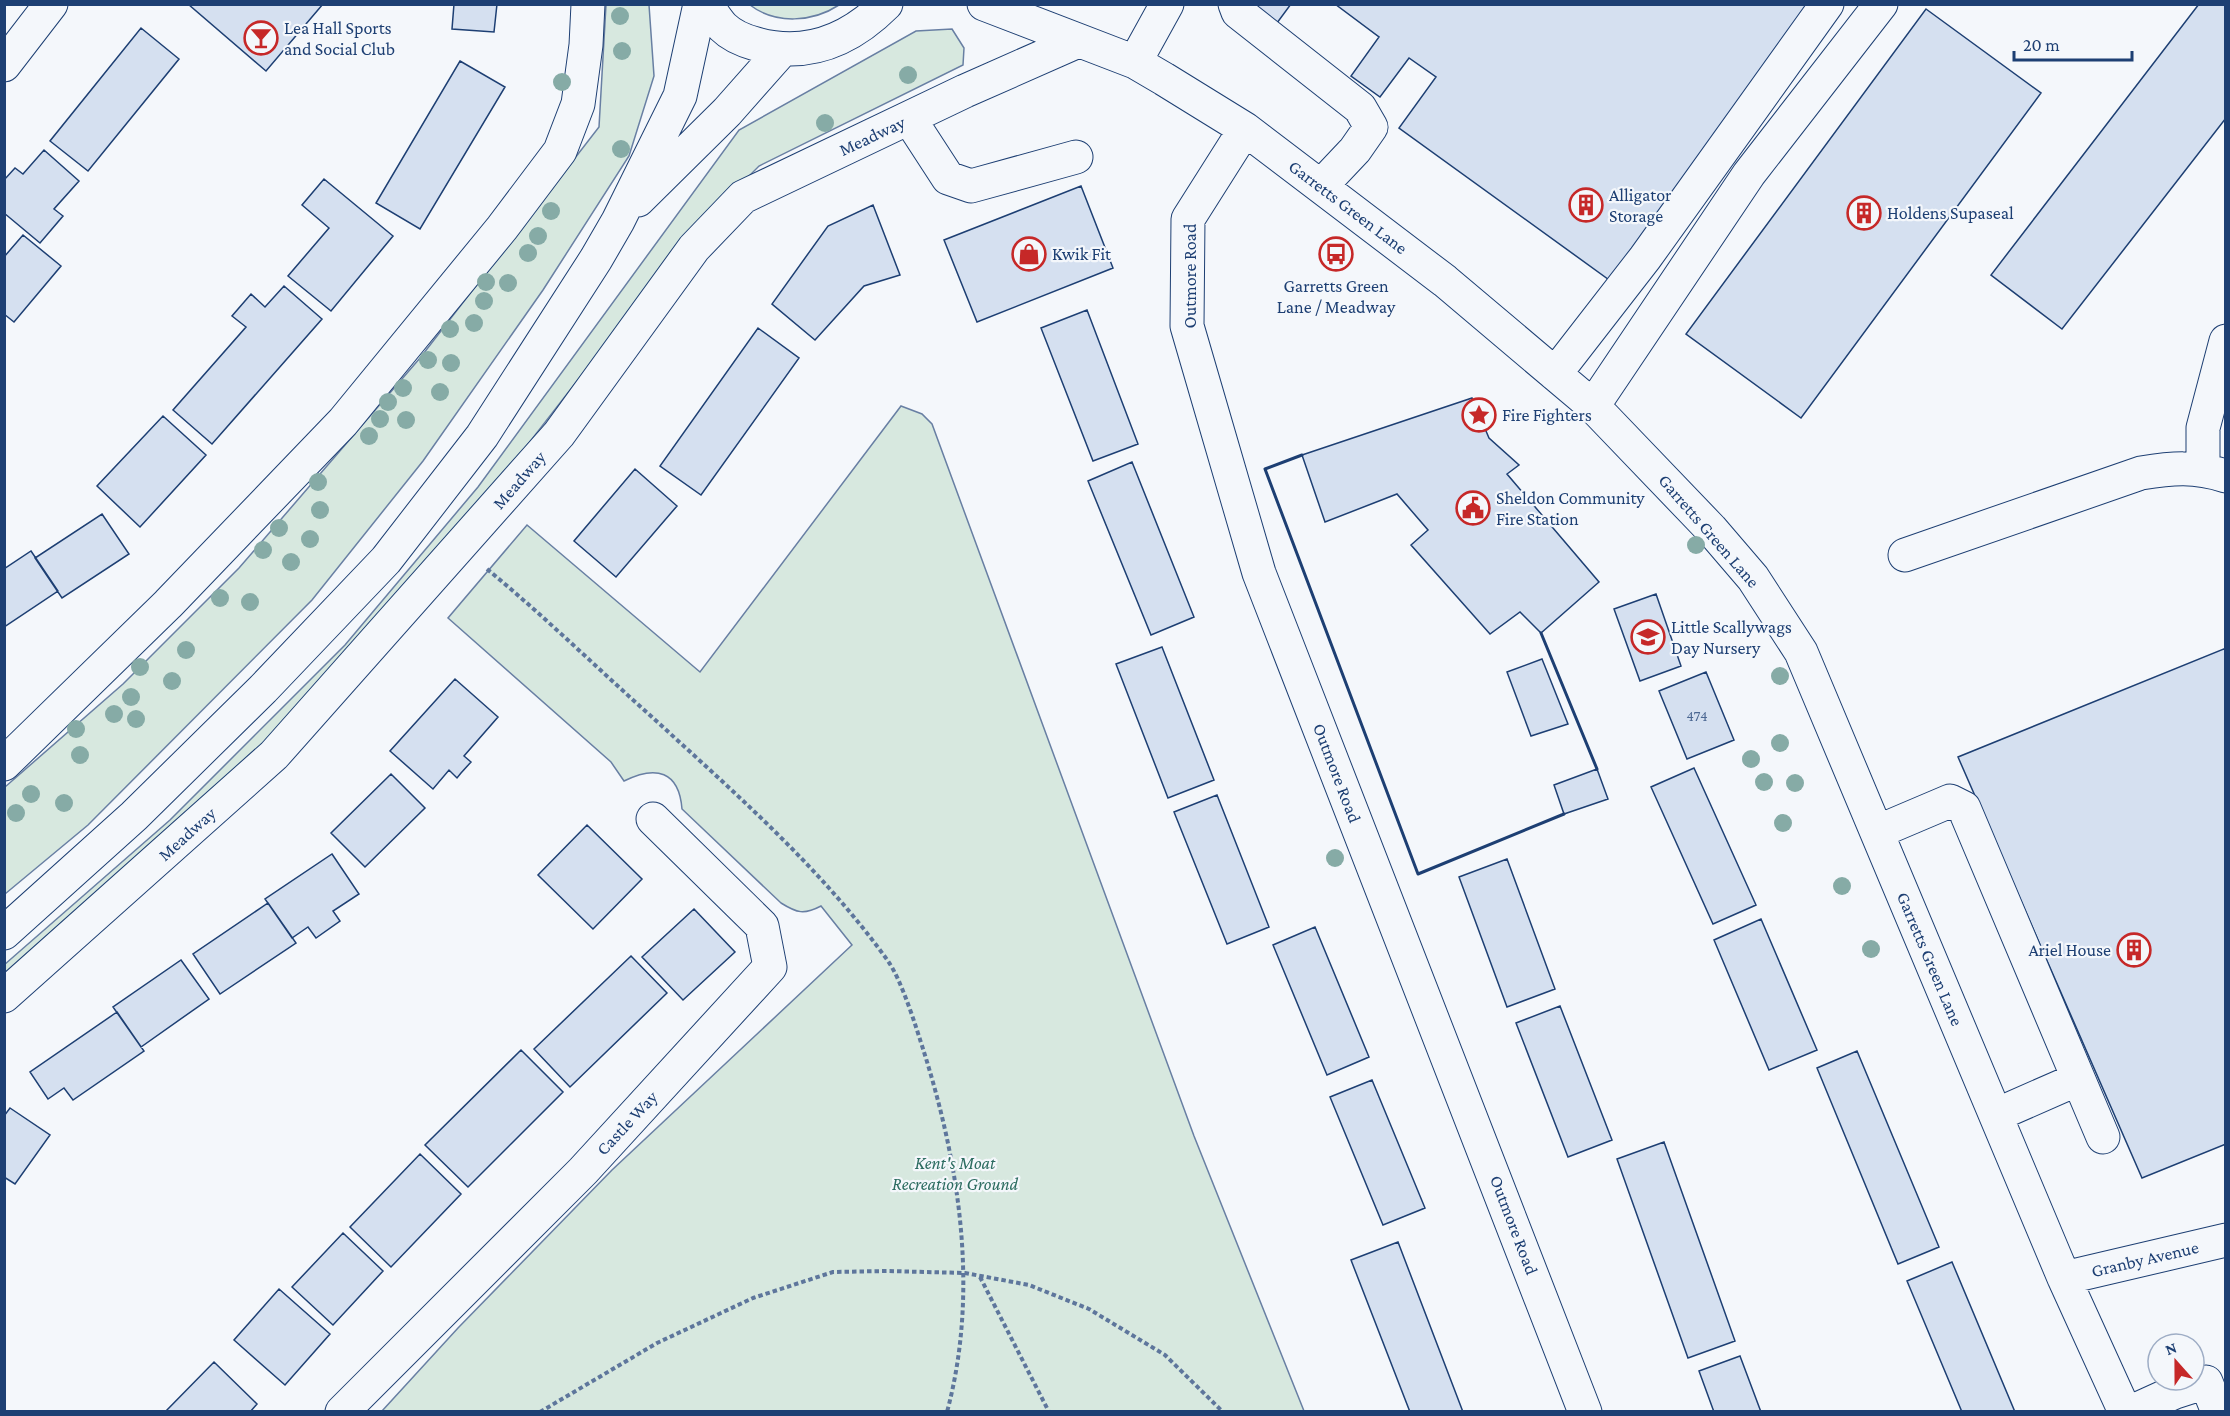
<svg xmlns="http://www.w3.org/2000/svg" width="2230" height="1416" font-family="'Crimson Pro',serif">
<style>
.green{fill:#d7e8df;stroke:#687fa3;stroke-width:1.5}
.building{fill:#d5e0f0;stroke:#1d3f73;stroke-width:1.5}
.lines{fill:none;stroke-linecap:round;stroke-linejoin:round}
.minor-casing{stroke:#1d3f73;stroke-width:35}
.path{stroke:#5e769c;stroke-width:4;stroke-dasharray:4.5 3;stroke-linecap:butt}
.minor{stroke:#f4f7fb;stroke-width:33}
.wall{stroke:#1d3f73;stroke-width:3}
.tree{fill:#86aba6}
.labels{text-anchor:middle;stroke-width:4.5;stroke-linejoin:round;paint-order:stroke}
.number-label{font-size:15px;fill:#4b6792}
.poi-label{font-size:18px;fill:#1d3f73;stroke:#f4f7fb;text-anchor:start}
.street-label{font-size:18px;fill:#1d3f73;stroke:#f4f7fb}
.park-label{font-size:18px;font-style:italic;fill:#2c6c60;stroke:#f4f7fb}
</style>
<rect width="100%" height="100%" fill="#f4f7fb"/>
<path class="green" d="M606 5H649L654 76 629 156 543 290 423 461 312 600 88 825 5 894V787L123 684 239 568 420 358 599 127Z
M750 5H839C813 22 776 25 750 5Z
M952 29 964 48 963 65 759 166 692 233 445 551 263 749 5 978 4 965 170 820 345 645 478 487 739 130 916 31Z
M901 406 922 414 932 424 1194 1136 1304 1411H382L458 1328 612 1170 852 945 821 906C804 915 797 913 781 903L682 809C679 771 656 765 624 781L611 762 448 618 527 525 700 672Z"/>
<path class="building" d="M188 4H323L266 71Z
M454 4H497L494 32 452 29Z
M1252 4H1291L1277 23Z
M1335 4H1814L1612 282 1399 128 1436 77 1409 58 1380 97 1351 76 1379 37Z
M2199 4H2226V118L2062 329 1991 275Z
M1926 9 2041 93 1801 418 1686 334Z
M141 28 179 59 88 171 50 141Z
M460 61 505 87 420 229 376 203Z
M44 150 79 181 54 209 63 216 40 243 4 213V180L15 168 23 174Z
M324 179 393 236 331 311 288 276 329 228 302 205Z
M1081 186 1113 268 977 322 944 240Z
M873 205 900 275 864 286 815 340 772 304 828 226Z
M23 235 61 266 14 322 4 314V257Z
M284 286 322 319 212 444 173 410 246 327 232 316 251 294 265 307Z
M1087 310 1138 444 1093 461 1041 328Z
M758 328 799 358 701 495 660 466Z
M1472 398 1489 438 1519 465 1507 474 1599 582 1541 633 1520 612 1490 634 1411 545 1428 530 1397 494 1325 522 1302 455Z
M163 416 206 455 140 527 97 486Z
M1132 462 1194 617 1151 635 1088 481Z
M635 469 677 506 616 577 574 541Z
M102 514 129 554 62 598 35 558Z
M31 551 58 591 4 627V569Z
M1656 594 1681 666 1640 681 1614 609Z
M1162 647 1214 780 1168 798 1116 664Z
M2226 648V1144L2142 1178 1958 757Z
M1542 659 1568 724 1531 736 1507 672Z
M1706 672 1734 740 1687 759 1659 691Z
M455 679 498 717 464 756 471 762 461 773 457 778 449 770 433 789 390 751Z
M1694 768 1756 905 1713 924 1651 787Z
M1597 769 1608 799 1564 814 1554 785Z
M391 774 425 808 365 867 331 833Z
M1217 795 1269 927 1227 944 1174 812Z
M587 825 642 879 593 929 538 875Z
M332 854 359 894 333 911 340 921 316 938 308 927 292 938 265 899Z
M1507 859 1555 989 1507 1007 1459 877Z
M268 903 296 943 220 994 193 954Z
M694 909 735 952 683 1000 642 957Z
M1761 919 1817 1050 1769 1070 1714 940Z
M1315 927 1369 1057 1327 1075 1273 945Z
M631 956 667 993 570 1087 534 1049Z
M181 960 209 999 141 1047 113 1007Z
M1560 1006 1612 1140 1568 1157 1516 1023Z
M117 1012 144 1051 73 1100 64 1088 48 1099 30 1072Z
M521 1050 563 1092 468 1187 425 1145Z
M1857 1051 1939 1247 1898 1264 1817 1068Z
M1372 1080 1425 1208 1383 1225 1330 1097Z
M10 1108 50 1135 15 1184 4 1177V1116Z
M1664 1142 1735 1341 1688 1358 1617 1159Z
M420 1154 461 1194 391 1267 350 1227Z
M343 1233 383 1271 333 1325 292 1287Z
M1398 1242 1463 1412H1410L1351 1260Z
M1952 1262 2015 1412H1962L1907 1281Z
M279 1289 330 1334 285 1385 234 1340Z
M1740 1356 1761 1412H1714L1699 1371Z
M214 1362 257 1404 250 1412H165Z"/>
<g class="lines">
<defs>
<path id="minor" d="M706 4C712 12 717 21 723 27 731 35 745 41 756 44 806 58 849 41 886 4
M984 4 1135 62 1164 79 1245 129 1445 281 1593 406 1711 529 1753 578 1801 652 2064 1278 2125 1412
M1235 4 1238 12 1360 108 1371 127 1355 150 1321 186
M1135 62 1167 4
M4 65 51 4
M909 118 948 178 971 186 1076 157
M1245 129 1188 219 1187 326 1259 573 1585 1412
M638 200 727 112 781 51
M1555 374 1645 258 1827 4
M1593 406 1749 174 1881 4
M2203 469V428L2226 341
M1905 555 2141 473C2173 468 2194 466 2226 476
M4 764 168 604 343 422 502 228 560 151 578 104 586 45 588 4
M1877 832 1950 801 1964 808 2103 1137
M4 933 134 816 263 689 386 560 482 436 596 259 618 221 680 96 700 4
M4 996 274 755 559 434 694 248 743 197 965 91 1076 42
M1996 1115 2078 1079
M2064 1278 2226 1240
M342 1412 583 1171 770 967 762 926 653 819
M2131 1412 2175 1392 2206 1382 2218 1412"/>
</defs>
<use href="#minor" class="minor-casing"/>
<path class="path" d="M487 569C544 616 597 668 652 717 735 793 822 869 888 961 902 981 916 1027 924 1052 960 1167 979 1293 947 1412
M980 1277 1049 1412
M540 1412 657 1343 753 1298 833 1272 887 1271 965 1273 1029 1285 1089 1309 1165 1355 1223 1412"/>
<use href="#minor" class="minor"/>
<path class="wall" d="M1302 455 1265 469 1418 874 1564 814
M1541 633 1597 769"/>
</g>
<g class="tree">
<circle cx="620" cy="16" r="9"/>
<circle cx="622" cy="51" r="9"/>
<circle cx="908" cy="75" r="9"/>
<circle cx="562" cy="82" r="9"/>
<circle cx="825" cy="123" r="9"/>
<circle cx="621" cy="149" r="9"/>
<circle cx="551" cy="211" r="9"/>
<circle cx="538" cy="236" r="9"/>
<circle cx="528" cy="253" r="9"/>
<circle cx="486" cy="282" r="9"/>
<circle cx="508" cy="283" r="9"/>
<circle cx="484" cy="301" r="9"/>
<circle cx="474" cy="323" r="9"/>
<circle cx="450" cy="329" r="9"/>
<circle cx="428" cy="360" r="9"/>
<circle cx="451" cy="363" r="9"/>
<circle cx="403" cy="388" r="9"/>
<circle cx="440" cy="392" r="9"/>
<circle cx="388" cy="402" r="9"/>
<circle cx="380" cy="419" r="9"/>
<circle cx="406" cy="420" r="9"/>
<circle cx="369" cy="436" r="9"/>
<circle cx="318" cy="482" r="9"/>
<circle cx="320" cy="510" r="9"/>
<circle cx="279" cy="528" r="9"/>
<circle cx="310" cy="539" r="9"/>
<circle cx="1696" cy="545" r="9"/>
<circle cx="263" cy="550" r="9"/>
<circle cx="291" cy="562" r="9"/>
<circle cx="220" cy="598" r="9"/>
<circle cx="250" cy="602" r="9"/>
<circle cx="186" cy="650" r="9"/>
<circle cx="140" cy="667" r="9"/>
<circle cx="1780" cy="676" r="9"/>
<circle cx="172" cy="681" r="9"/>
<circle cx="131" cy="697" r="9"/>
<circle cx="114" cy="714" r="9"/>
<circle cx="136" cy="719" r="9"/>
<circle cx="76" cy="729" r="9"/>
<circle cx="1780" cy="743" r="9"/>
<circle cx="80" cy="755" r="9"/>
<circle cx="1751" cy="759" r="9"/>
<circle cx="1764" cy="782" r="9"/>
<circle cx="1795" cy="783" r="9"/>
<circle cx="31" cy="794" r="9"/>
<circle cx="64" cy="803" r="9"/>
<circle cx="16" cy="813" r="9"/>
<circle cx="1783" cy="823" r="9"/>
<circle cx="1335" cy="858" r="9"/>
<circle cx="1842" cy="886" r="9"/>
<circle cx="1871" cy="949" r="9"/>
</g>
<defs>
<symbol id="bar-ring" viewBox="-11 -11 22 22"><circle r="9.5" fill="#f4f7fb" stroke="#c62828" stroke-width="1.5"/><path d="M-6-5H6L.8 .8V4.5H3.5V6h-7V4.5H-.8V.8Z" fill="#c62828"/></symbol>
<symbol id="building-ring" viewBox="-11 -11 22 22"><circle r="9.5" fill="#f4f7fb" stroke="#c62828" stroke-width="1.5"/><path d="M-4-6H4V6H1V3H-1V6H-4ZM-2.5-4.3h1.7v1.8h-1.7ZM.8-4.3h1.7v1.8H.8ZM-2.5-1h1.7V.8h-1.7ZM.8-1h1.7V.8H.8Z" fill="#c62828"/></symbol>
<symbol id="shop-ring" viewBox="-11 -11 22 22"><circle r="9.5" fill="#f4f7fb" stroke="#c62828" stroke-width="1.5"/><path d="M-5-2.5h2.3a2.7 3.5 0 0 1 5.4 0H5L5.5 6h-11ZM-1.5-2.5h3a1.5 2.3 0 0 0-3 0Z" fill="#c62828"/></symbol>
<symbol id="bus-ring" viewBox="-11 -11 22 22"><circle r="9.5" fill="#f4f7fb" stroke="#c62828" stroke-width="1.5"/><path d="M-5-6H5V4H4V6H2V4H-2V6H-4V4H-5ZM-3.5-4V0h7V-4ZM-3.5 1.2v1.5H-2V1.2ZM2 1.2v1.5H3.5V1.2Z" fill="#c62828"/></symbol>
<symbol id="sight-ring" viewBox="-11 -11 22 22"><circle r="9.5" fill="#f4f7fb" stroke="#c62828" stroke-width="1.5"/><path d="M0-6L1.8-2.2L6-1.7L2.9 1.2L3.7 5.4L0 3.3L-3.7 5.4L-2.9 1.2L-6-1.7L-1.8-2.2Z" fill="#c62828"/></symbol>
<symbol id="civic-ring" viewBox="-11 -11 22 22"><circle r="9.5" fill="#f4f7fb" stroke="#c62828" stroke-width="1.5"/><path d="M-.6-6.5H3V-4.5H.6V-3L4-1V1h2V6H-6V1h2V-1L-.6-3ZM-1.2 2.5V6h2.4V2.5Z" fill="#c62828"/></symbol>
<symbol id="school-ring" viewBox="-11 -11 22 22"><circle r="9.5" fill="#f4f7fb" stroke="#c62828" stroke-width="1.5"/><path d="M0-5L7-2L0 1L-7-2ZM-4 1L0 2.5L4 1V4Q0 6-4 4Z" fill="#c62828"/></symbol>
</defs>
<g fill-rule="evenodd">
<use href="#bar-ring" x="242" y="19" width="38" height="38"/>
<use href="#building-ring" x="1567" y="186" width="38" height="38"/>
<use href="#building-ring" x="1845" y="194" width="38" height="38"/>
<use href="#shop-ring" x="1010" y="235" width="38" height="38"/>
<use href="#bus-ring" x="1317" y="235" width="38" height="38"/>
<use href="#sight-ring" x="1460" y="396" width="38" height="38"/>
<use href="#civic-ring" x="1454" y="489" width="38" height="38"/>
<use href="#school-ring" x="1629" y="618" width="38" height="38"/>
<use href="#building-ring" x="2115" y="931" width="38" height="38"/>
</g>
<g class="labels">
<g class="number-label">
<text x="1697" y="721">474</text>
</g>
<g class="poi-label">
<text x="284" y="34">Lea Hall Sports<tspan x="284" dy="21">and Social Club</tspan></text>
<text x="1609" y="201">Alligator<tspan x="1609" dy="21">Storage</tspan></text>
<text x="1887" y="219">Holdens Supaseal</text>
<text x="1052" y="260">Kwik Fit</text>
<text x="1336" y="292" text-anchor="middle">Garretts Green<tspan x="1336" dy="21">Lane / Meadway</tspan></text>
<text x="1502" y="421">Fire Fighters</text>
<text x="1496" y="504">Sheldon Community<tspan x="1496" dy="21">Fire Station</tspan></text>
<text x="1671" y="633">Little Scallywags<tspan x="1671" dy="21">Day Nursery</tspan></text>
<text x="2111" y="956" text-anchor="end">Ariel House</text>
</g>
<g class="street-label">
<text transform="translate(872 136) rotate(-25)" y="6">Meadway</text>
<text transform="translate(1348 207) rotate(37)" y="6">Garretts Green Lane</text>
<text transform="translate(1190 276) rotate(-90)" y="6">Outmore Road</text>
<text transform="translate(519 480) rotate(-49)" y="6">Meadway</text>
<text transform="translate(1709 531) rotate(49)" y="6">Garretts Green Lane</text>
<text transform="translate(1337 773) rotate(69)" y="6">Outmore Road</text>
<text transform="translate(187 834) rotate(-42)" y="6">Meadway</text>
<text transform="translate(1930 959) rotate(67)" y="6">Garretts Green Lane</text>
<text transform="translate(627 1123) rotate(-47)" y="6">Castle Way</text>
<text transform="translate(1514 1225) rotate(69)" y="6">Outmore Road</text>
<text transform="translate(2145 1259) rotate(-13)" y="6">Granby Avenue</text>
</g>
<g class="park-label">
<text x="955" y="1169">Kent's Moat<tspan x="955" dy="21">Recreation Ground</tspan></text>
</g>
</g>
<rect width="2230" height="1416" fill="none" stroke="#1d3f73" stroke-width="12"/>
<g transform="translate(2176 1362) rotate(339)"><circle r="28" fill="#f4f7fb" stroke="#9eadc5" stroke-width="1.5"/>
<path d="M0-4.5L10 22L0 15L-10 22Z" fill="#c62828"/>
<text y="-9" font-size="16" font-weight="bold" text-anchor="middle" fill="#1d3f73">N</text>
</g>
<path d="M2014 51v9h118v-9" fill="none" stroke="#1d3f73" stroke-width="3"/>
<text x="2023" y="51" font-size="18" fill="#1d3f73" stroke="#f4f7fb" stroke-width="4.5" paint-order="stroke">20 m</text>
</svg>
